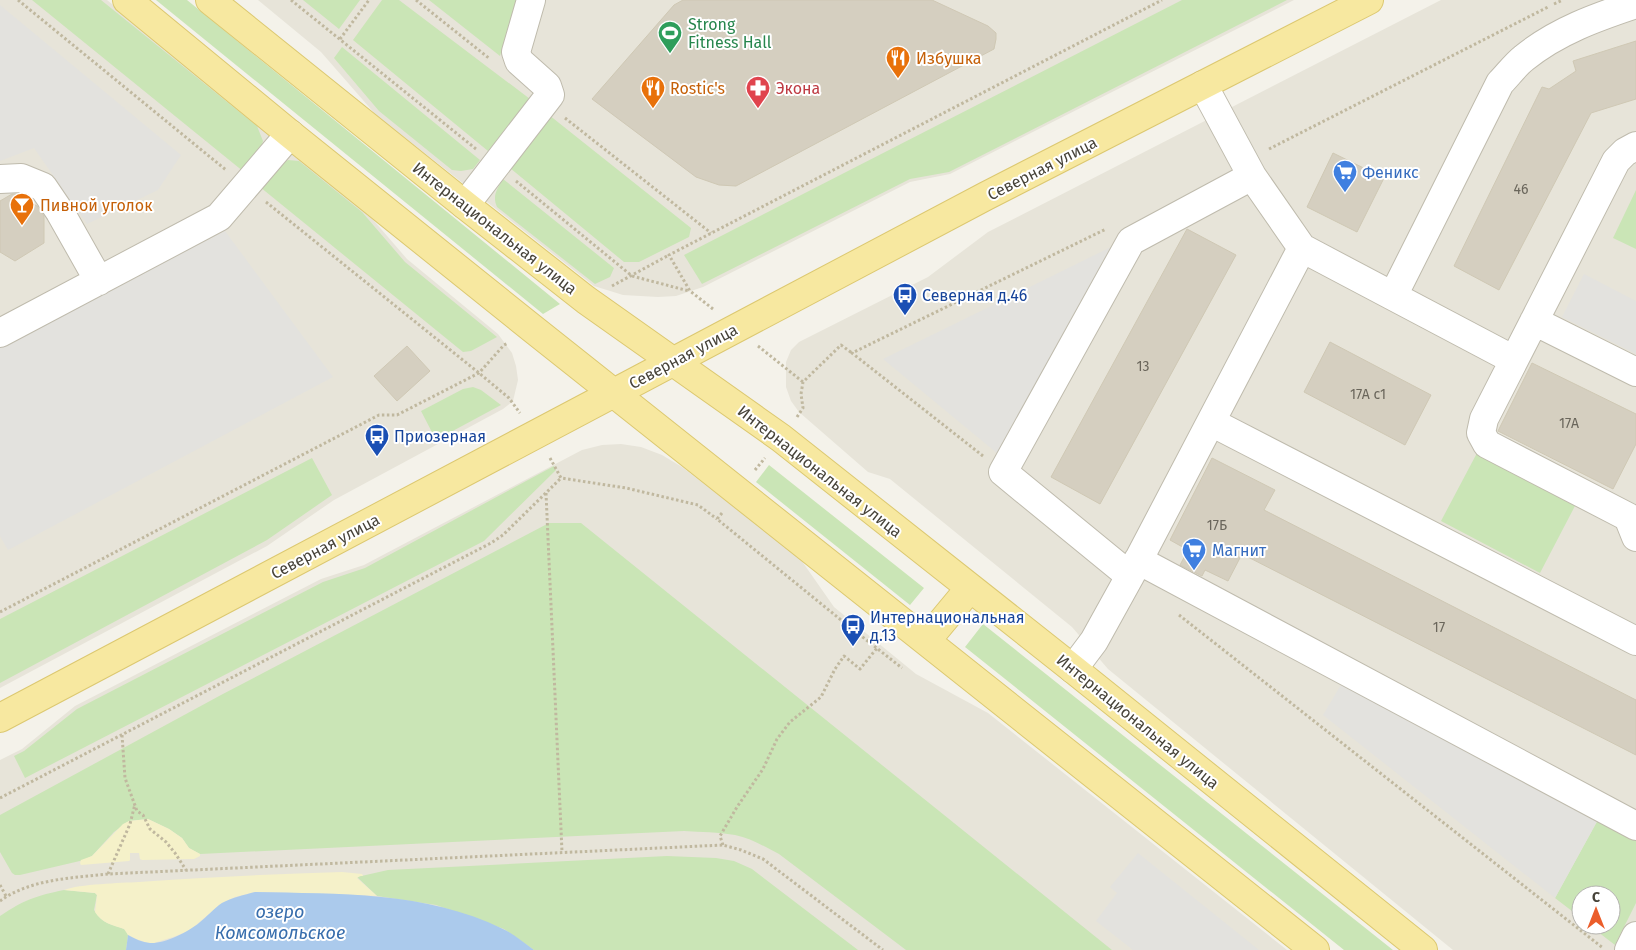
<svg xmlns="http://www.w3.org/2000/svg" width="1636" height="950" font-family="'Fira Sans',sans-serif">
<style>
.residential{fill:#e7e4d9;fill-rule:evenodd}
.green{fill:#cae5b6}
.sand{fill:#f5f1c9}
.parking{fill:#e3e2de}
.water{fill:#abcaec}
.building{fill:#d5cfc0;stroke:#cfc8b4}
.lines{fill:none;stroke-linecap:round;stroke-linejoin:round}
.minor-casing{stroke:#bfbbad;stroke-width:30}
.major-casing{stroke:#dcc870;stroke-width:30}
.path{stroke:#c0b89f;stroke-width:3;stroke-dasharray:2.5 2.5;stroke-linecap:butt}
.minor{stroke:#fff;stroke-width:28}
.major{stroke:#f7e8a0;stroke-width:28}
.labels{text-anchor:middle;stroke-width:4;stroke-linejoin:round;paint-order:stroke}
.number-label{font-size:14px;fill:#6a665b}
.leisure-label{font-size:16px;fill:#27864d;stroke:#fff;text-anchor:start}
.food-label{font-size:16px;fill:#c56008;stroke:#fff;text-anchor:start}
.health-label{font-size:16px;fill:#be3a42;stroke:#fff;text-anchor:start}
.street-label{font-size:16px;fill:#474339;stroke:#fff}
.shop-label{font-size:16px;fill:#366cbe;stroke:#fff;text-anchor:start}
.transit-label{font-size:16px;fill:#164399;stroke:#fff;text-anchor:start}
.water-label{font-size:18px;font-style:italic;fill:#386ead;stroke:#fff}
</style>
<rect width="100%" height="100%" fill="#f4f2ea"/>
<path class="residential" d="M0 0H107L369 215 407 259 498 334 512 353 516 366 518 380 513 401 503 409 334 500 267 546 0 688Z
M258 0H1294L950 174 910 182 703 287 676 296 658 297 623 295 594 286 376 115 321 52Z
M1441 0H1636V950H1453L1108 669 1072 627 890 479 868 472 799 412 791 401 786 387V362L791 350 799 342 928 277 988 232ZM1581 895H1611V925H1581Z
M621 444 641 447 662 455 682 467 799 557 834 607 916 674 988 713 1287 950H0V760L22 749 75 706 321 579 364 565 582 450 602 445Z"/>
<path class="green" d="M32 0H101L257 126 263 141 259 154 244 172Z
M156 0H187L560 304 543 314Z
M303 0H360L339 29Z
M382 0H399L530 99 488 151 353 40Z
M429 0H518L500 56Z
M1182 0H1287L949 172 910 179 702 284 684 255Z
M342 47 480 160 473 169 461 171 452 170 379 111 334 58Z
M549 115 691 228 689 237 639 262H624L510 168Z
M288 160 299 161 362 212 405 262 497 337 471 351 463 352 260 187 279 166Z
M503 179 614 268 610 277 595 284 497 207C492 196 497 189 503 179Z
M1636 190V249L1613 238Z
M473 387 481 390 501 405 436 440 421 411 463 389Z
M1477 453 1576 504 1540 573 1441 521Z
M312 458 332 495 267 540 0 683V619Z
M769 465 924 588 910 605 756 482Z
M554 466 556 470 484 541 25 778 14 756 24 751 77 709 323 582 365 568Z
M549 523H581L1112 950H906L779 854C765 847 751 838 735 835 718 832 701 832 684 831L200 854 189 848 182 838 169 829 148 819 129 821 114 832 92 856 84 860 20 875H15L12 873 0 852V815L221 695Z
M983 624 1393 950H1344L965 647Z
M1600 816 1636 835V903L1615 945 1589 925H1611V895H1581V918L1555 898Z
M667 856 716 858 734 861 752 869 858 950H534L504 929 436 905 377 896 357 877 388 870Z
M64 890 95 893 97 895 94 910C104 926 112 923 126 930L128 935 126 950H0V916C24 900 35 896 64 890Z"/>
<path class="sand" d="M148 819 169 829 182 838 189 848 200 854V856L194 859 142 860 140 859 139 853H130V860L129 861 81 865 80 863 81 860 92 856 123 824 129 821Z
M342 872 362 874 363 876H360L357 878 377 896 334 894 255 892 235 897 222 903 190 930 176 936 154 943H148L136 939 128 935 124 929C112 925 102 923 95 912L97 895 95 893 64 890C80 884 120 883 139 882 207 877 275 874 342 872Z"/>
<path class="parking" d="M0 5 181 155 158 190 87 224 34 148 0 161Z
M225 231 333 377 8 550 0 536V346Z
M1115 245 998 454 883 359Z
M1584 274 1636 301V354L1562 317Z
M1345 678 1600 816 1555 898 1323 715Z
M1138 853 1259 950H1133L1096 921 1117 893 1110 887Z"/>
<path class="water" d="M255 892C338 894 426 891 503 929 514 934 524 943 534 950H126L128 935C135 939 142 942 150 943 164 944 188 932 199 923 207 917 214 908 222 903 233 897 244 895 255 892Z"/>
<path class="building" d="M683 0H932L988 26 996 33V39L994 49 736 186 719 185 696 177 592 99 674 5Z
M1636 41V99L1591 113 1499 290 1454 266 1542 87 1549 89 1576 71 1573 61Z
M1333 153 1384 178 1357 232 1307 207Z
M12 194H16L37 206 44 216V243L15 261 0 252V201Z
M1187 229 1236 255 1100 504 1051 477Z
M1330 342 1431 395 1405 445 1304 392Z
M407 346 430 371 397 401 374 376Z
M1532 363 1636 414V444L1613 489 1498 431Z
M1212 458 1275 490 1264 510 1636 700V755L1242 554 1228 581 1205 570 1202 576 1180 565 1188 550 1170 540Z"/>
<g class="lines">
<defs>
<path id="minor" d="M1203 85 1252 176 1302 248 1514 360
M1636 146 1625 152 1616 161 1484 419 1481 433 1487 444 1628 517 1636 537
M0 179 21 178 43 187 60 212 99 281
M465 205 550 95 547 86 519 61 516 52 531 0
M1393 296 1500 83C1508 75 1515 65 1524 58 1557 31 1597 17 1636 4
M1534 321 1636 372
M0 333 219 217 290 134
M1211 422 1636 641
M1138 560 1636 826
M1130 576 1003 472 1131 241 1252 176
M1073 669 1094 641 1130 576 1302 248
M1629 950 1636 936"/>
<path id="major" d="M127 0 290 134 533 329 1315 950
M210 0 465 205 586 300 781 438 1073 669 1423 950
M926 641 970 588
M0 718 986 196 1369 0"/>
</defs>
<use href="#minor" class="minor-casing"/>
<use href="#major" class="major-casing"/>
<path class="path" d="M18 0 226 170
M291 0 476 149
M416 0 490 59
M1554 4 1563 0
M340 39 369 0
M565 118 711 233
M1269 149 1548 7
M516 181 632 276 689 291
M266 202 479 373 509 398 520 413
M612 286 669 255
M713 309 690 291 669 255 1162 0
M758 346 803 382
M797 417 803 408 801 394 803 382 841 345 852 353
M983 456 852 353 1106 229
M550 458 561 478 626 488 698 505 717 519
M755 470 765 458
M546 493 562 852
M722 513 717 519 841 620 902 668
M0 612 379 415H397L479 373 504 345 508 343
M1179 615 1603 948
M122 735 125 778 137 811 143 815 150 829 166 842 175 853 186 870
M0 798 491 543 503 535 561 478
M723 845 720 836 737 807 763 769 777 739 790 722 821 697 835 669 844 656 860 669 877 648
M108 874 130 824 135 804
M0 885 6 896
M0 901C30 879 72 878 108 874L723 845 741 850 763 859 883 950"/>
<use href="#minor" class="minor"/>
<use href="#major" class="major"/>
</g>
<defs>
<symbol id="stadium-pin" viewBox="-11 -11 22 30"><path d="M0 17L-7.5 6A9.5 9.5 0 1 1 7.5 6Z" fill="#2e9e5b" stroke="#fff"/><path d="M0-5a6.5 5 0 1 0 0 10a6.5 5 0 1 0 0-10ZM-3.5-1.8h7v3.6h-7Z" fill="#fff"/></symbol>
<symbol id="restaurant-pin" viewBox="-11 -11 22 30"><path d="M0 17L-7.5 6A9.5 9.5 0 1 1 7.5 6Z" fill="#e8710a" stroke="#fff"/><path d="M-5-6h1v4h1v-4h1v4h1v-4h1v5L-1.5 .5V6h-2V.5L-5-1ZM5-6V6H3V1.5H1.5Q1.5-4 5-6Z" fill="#fff"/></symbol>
<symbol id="pharmacy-pin" viewBox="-11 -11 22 30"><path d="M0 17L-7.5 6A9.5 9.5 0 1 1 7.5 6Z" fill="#e0444e" stroke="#fff"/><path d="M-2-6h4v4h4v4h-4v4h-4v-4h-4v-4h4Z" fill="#fff"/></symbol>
<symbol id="supermarket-pin" viewBox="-11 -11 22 30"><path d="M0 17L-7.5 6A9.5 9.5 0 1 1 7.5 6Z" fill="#3f7fe0" stroke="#fff"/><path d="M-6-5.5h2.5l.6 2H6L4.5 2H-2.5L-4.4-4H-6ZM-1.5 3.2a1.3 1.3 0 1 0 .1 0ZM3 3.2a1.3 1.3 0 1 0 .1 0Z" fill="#fff"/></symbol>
<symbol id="bar-pin" viewBox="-11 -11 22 30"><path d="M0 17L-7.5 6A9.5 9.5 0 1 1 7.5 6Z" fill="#e8710a" stroke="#fff"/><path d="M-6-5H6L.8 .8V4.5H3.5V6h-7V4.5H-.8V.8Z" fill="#fff"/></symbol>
<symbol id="bus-pin" viewBox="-11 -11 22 30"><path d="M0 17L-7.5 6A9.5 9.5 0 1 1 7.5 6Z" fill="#1a4fb4" stroke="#fff"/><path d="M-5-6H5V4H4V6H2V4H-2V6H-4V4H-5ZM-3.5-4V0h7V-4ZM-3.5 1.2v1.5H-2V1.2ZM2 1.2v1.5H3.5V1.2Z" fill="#fff"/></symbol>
</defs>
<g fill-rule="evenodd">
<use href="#stadium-pin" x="656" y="19" width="28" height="38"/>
<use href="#restaurant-pin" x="884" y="44" width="28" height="38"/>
<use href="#restaurant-pin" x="639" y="74" width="28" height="38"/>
<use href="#pharmacy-pin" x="744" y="74" width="28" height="38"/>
<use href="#supermarket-pin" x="1331" y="158" width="28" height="38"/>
<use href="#bar-pin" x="8" y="191" width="28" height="38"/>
<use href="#bus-pin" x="891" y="281" width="28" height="38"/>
<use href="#bus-pin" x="363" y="422" width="28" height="38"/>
<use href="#supermarket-pin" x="1180" y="536" width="28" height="38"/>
<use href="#bus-pin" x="839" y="612" width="28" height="38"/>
</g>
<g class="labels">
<g class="number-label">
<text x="1521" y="194">46</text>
<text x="1143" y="371">13</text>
<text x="1368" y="399">17А с1</text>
<text x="1569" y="428">17А</text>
<text x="1217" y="530">17Б</text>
<text x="1439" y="632">17</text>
</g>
<g class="leisure-label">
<text x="688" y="30">Strong<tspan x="688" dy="18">Fitness Hall</tspan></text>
</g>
<g class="food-label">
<text x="916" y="64">Избушка</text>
<text x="670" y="94">Rostic's</text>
<text x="40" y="211">Пивной уголок</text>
</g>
<g class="health-label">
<text x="776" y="94">Экона</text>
</g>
<g class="street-label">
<text transform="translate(1042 168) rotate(-27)" y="6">Северная улица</text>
<text transform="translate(495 228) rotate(38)" y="6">Интернациональная улица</text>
<text transform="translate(683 356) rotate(-28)" y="6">Северная улица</text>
<text transform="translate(820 471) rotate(38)" y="6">Интернациональная улица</text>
<text transform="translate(325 546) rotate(-28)" y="6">Северная улица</text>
<text transform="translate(1138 721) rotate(39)" y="6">Интернациональная улица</text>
</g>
<g class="shop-label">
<text x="1362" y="178">Феникс</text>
<text x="1212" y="556">Магнит</text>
</g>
<g class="transit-label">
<text x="922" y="301">Северная д.46</text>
<text x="394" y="442">Приозерная</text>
<text x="870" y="623">Интернациональная<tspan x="870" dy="18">д.13</tspan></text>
</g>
<g class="water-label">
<text x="280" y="918">озеро<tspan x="280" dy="21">Комсомольское</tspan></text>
</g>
</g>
<g transform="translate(1596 910)"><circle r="24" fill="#ffffff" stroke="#b5b4b0"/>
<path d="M0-4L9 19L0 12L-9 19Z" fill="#eb5d2a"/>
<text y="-8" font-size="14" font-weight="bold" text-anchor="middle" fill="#474339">С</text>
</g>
</svg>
